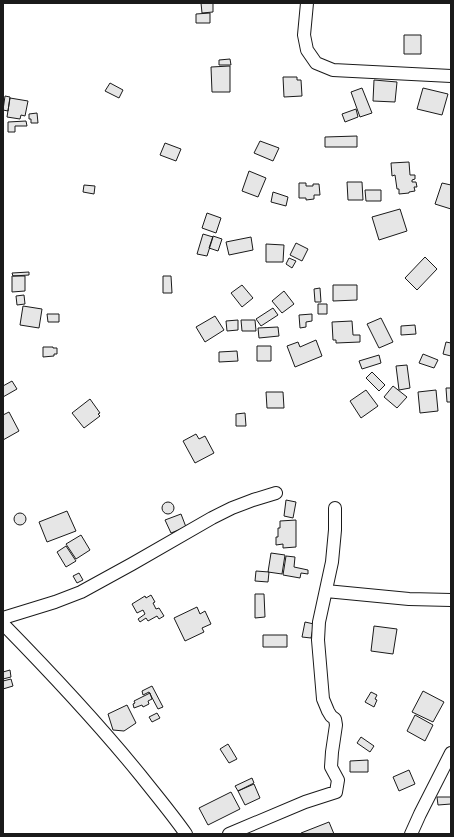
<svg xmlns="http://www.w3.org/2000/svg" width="454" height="837" font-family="'Space Grotesk',sans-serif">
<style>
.building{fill:#e6e6e6;stroke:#1a1a1a}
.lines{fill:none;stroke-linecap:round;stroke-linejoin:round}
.minor-casing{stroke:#1a1a1a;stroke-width:14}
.minor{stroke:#fff;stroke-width:12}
</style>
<rect width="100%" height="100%" fill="#fff"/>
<path class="building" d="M201 3H213V12L202 13Z
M210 13V23H196V14Z
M404 35H421V54H404Z
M230 59 231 65H219V60Z
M230 66V92H212L211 67Z
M283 77H297V80H301L302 96 284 97Z
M374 80 397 82 395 102 373 101Z
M110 83 123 90 119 98 105 91Z
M362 88 372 113 360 117 351 92Z
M423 88 448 94 442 115 417 109Z
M5 96 10 97 8 111 3 110Z
M10 98 28 101 25 116 21 115 20 119 7 117Z
M356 109 358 117 345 122 342 114Z
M37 113 38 123H31V119H29V114Z
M26 121 27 126H15V132H8V122Z
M357 136V147H325V137Z
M260 141 279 148 273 161 254 153Z
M165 143 181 149 176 161 160 155Z
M409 162 410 175H415V179L412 180V182H416L417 187H414L415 191 409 192V193L399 194V189H397L395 175 392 176 391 163Z
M249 171 266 178 258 197 242 191Z
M347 182H362L363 200H348Z
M299 183H306V186H313V184H319L320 195H314V199L306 200V198H299Z
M442 183 451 185V209L435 204Z
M84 185 95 186 94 194 83 192Z
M365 190H381V201H366Z
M273 192 288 197 286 206 271 202Z
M400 209 407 231 379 240 372 217Z
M207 213 221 218 216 233 202 228Z
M203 234 213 237 207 256 197 254Z
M213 236 222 239 218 251 209 248Z
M251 237 253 250 229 255 226 242Z
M296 243 308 249 302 261 290 255Z
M266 244 284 245 283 262H266Z
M425 257 437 269 417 290 405 278Z
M289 258 296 261 292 268 286 264Z
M29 272V275L13 276 12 273Z
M12 276H25V291L12 292Z
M163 276H171L172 293H163Z
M242 285 253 298 242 307 231 293Z
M333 285H357V300L333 301Z
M320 288 321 302H315L314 289Z
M284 291 294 304 282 313 272 301Z
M24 295 25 304 17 305 16 296Z
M318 304H327V314H318Z
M23 306 42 309 39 328 20 325Z
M273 308 278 315 261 326 256 319Z
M47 314H59V322H48Z
M312 314V321L306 322V327L300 328 299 315Z
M215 316 224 330 205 342 196 327Z
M381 318 393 342 379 348 367 324Z
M238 320V330L227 331 226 321Z
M241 320H255L256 331H242Z
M352 321 353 335H360V342L336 343V340H333L332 322Z
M415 325 416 334 401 335V326Z
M278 327 279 336 259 338 258 328Z
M316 340 322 356 295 367 287 346 298 342 300 347Z
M446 342 451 343V356L443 354Z
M257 346H271V361H257Z
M43 347H53V348H57V354H54V356L43 357Z
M237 351 238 361 219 362V352Z
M423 354 438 360 434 368 419 363Z
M379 355 381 363 362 369 359 361Z
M407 365 410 388 399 390 396 366Z
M372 372 385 385 379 391 366 378Z
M12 381 17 389 3 397V386Z
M393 386 407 397 397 408 384 397Z
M446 388H451V402H447Z
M366 390 378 406 361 418 350 401Z
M436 390 438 411 420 413 418 392Z
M266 392H283L284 408H267Z
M90 399 100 413 98 414 100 416 84 428 72 413Z
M9 412 19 431 3 440V415Z
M245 413 246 426H236V414Z
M196 434 199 439 205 436 214 453 195 463 183 441Z
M286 500 296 502 293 518 284 516Z
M162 508a6 6 0 1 1 12 0a6 6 0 1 1-12 0Z
M67 511 76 531 47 542 39 522Z
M14 519a6 6 0 1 1 12 0a6 6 0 1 1-12 0Z
M181 514 186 527 171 533 165 520Z
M296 520V547L283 548V544L276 545V537H278V528H280V521Z
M81 535 90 550 76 559 66 544Z
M66 546 76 561 66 567 57 552Z
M271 553 285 555 282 574 268 572Z
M286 556 295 557 294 567 308 570V574L301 573 300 578 283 575Z
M256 571 269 572 268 582 255 581Z
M79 573 83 580 77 583 73 576Z
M255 594H264L265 617 255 618Z
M151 595 155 602 153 603 156 609 159 608 164 616 159 619 157 616 148 621 146 618 140 622 138 619 145 614 143 610 137 613 132 604 145 596 146 598Z
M197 607 200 614 205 611 211 624 202 628 204 632 185 641 174 618Z
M305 622 314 624 311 638 302 637Z
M374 626 397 629 393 654 371 651Z
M263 635H287V647H263Z
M10 670 11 677 3 679V672Z
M11 679 13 686 3 689V681Z
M152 686 163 707 158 709 149 692 143 695 142 691Z
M423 691 444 702 433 722 412 712Z
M371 692 377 695 375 699 377 700 374 707 365 702Z
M150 693 152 699 148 701 149 704 143 707 142 705 134 708 133 704 135 703 134 701Z
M127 705 136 723 124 731 113 730 108 714Z
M157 713 160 718 152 722 149 717Z
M415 715 433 725 425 741 407 731Z
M361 737 374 746 370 752 357 743Z
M228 744 237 759 229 763 220 749Z
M368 760V772H350V761Z
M409 770 415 784 399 791 393 777Z
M252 778 254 783 238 791 235 786Z
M254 784 260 798 245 805 238 791Z
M231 792 240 809 208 825 199 808Z
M437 797H451V804L438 805Z
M329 822 334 834H301V833Z"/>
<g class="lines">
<defs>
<path id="minor" d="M307 3 304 35 307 50 316 63 333 70 451 76
M326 591 409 599 451 600
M3 618 55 602 81 592 132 564 212 518 232 508 253 500 276 493
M3 624C51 673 98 723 141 776 156 795 172 814 186 834
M229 834 305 802 336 792 338 780 331 767 332 752 336 725 335 719 331 716 328 711 323 699 318 640 319 622 332 562 335 530V508
M411 834 420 814 451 753"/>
</defs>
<use href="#minor" class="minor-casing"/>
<use href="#minor" class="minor"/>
</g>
<rect width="454" height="837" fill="none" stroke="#1a1a1a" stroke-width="8"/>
</svg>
